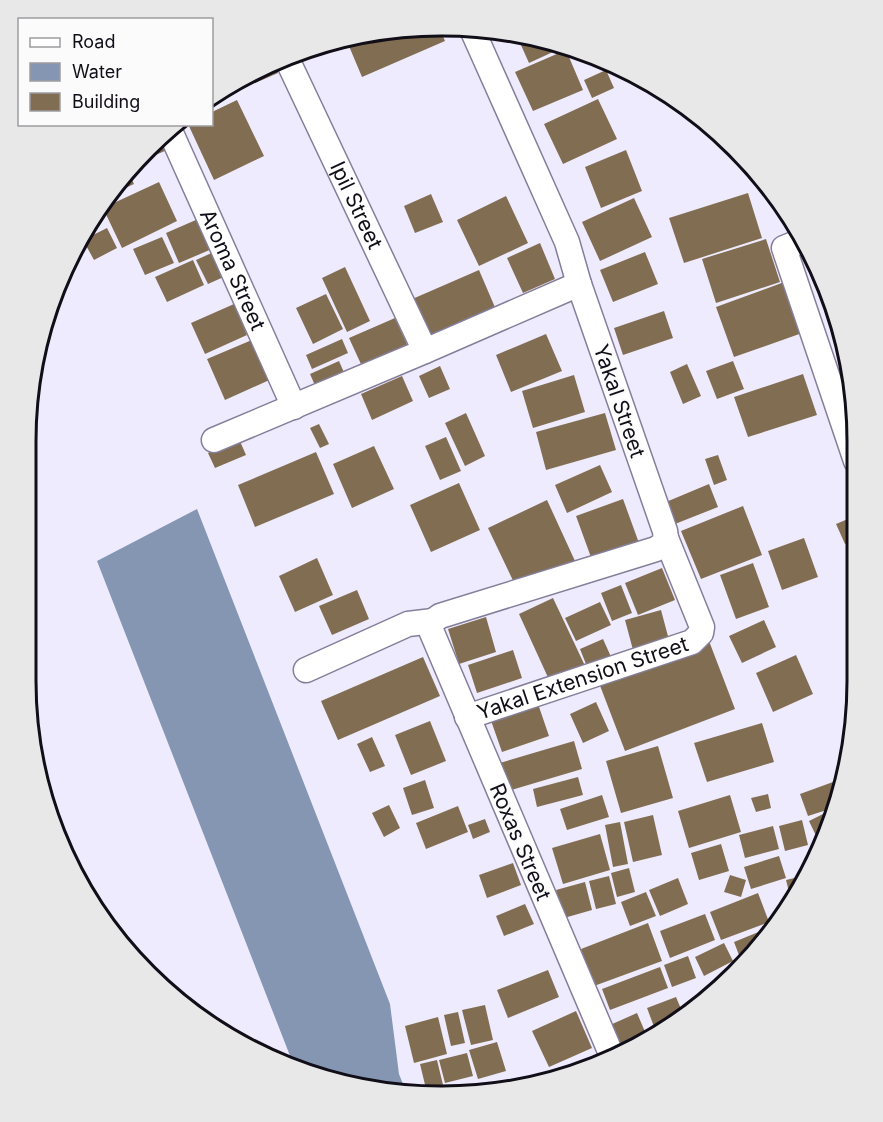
<svg xmlns="http://www.w3.org/2000/svg" width="883" height="1122" font-family="Inter,sans-serif">
<style>
.water{fill:#8496b2}
.building{fill:#816e52}
.lines{fill:none;stroke-linecap:round;stroke-linejoin:round}
.minor-casing{stroke:#857e9a;stroke-width:27}
.minor{stroke:#fff;stroke-width:24}
.labels{text-anchor:middle;stroke-width:4.5;stroke-linejoin:round;paint-order:stroke}
.street-label{font-size:21px;fill:#110e18;stroke:#fbfbfb}
.rim{fill:none;stroke:#110e18;stroke-width:3}
</style>
<rect width="100%" height="100%" fill="#efebfe"/>
<path class="water" d="M197 509 390 1004 399 1074 406 1092 334 1082 294 1066 97 561Z"/>
<path class="building" d="M439 27 445 41 362 77 346 39 388 29Z
M516 34 549 40 566 46 529 63Z
M566 50 583 90 533 111 515 72Z
M274 63 278 73 232 93 229 85 234 81Z
M606 70 614 88 592 98 584 80Z
M598 99 617 139 563 164 544 124Z
M237 100 264 156 214 180 188 124H212V112Z
M167 136 172 148 134 164H133Z
M626 150 642 191 601 208 585 167Z
M127 169 134 184 108 196Z
M159 182 177 221 122 248 103 208Z
M748 193 762 238 684 263 669 218Z
M431 194 443 222 415 233 404 206Z
M506 196 528 243 479 266 457 220Z
M634 198 652 237 600 261 582 222Z
M784 209 801 232 793 235Z
M205 216 219 246 179 263 166 233Z
M107 228 117 248 94 260 83 240Z
M162 237 174 263 145 275 133 249Z
M766 239 780 282 716 303 702 259Z
M540 243 555 279 523 293 507 258Z
M216 251 228 275 208 284 196 260Z
M645 252 658 284 613 302 600 270Z
M193 260 204 285 167 302 155 277Z
M345 267 370 321 347 332 322 278Z
M479 270 497 312 429 342 410 300Z
M787 281 805 332 734 357 716 307Z
M326 294 343 329 313 344 296 308Z
M234 304 247 335 205 354 191 323Z
M664 311 673 338 623 355 614 328Z
M395 318 412 355 366 375 349 338Z
M546 334 562 371 511 392 496 355Z
M259 337 276 377 225 400 207 359Z
M342 339 348 353 312 369 306 355Z
M339 361 346 377 317 390 310 374Z
M733 361 744 389 717 399 706 371Z
M687 364 701 396 683 404 670 372Z
M440 366 450 389 429 398 419 376Z
M803 374 817 415 748 437 734 397Z
M574 375 585 412 533 428 522 391Z
M402 376 413 401 372 420 361 394Z
M466 413 485 456 465 466 445 423Z
M605 413 616 450 546 470 536 432Z
M319 424 329 444 320 448 310 428Z
M446 437 461 471 440 480 425 446Z
M239 439 246 455 215 468 208 453Z
M374 446 394 489 352 508 333 464Z
M316 452 334 494 255 527 238 485Z
M718 455 727 480 714 485 705 459Z
M600 465 612 492 567 513 555 485Z
M459 483 480 530 431 552 410 505Z
M709 484 718 507 675 524 666 502Z
M623 499 639 543 592 560 576 516Z
M547 500 575 561 517 589 488 528Z
M743 506 762 555 701 579 681 531Z
M855 516 854 540 845 544 836 524Z
M804 538 818 577 782 590 768 551Z
M317 558 333 595 295 612 279 576Z
M753 563 769 607 736 619 720 575Z
M662 568 675 600 638 615 625 583Z
M621 585 632 613 612 621 601 593Z
M357 590 369 619 332 635 319 606Z
M553 598 586 668 551 684 519 614Z
M600 602 611 625 576 641 565 618Z
M661 610 669 640 633 650 625 620Z
M486 617 496 652 459 664 448 629Z
M764 620 776 647 742 663 729 636Z
M603 639 612 659 588 669 580 649Z
M709 641 735 709 625 751 599 683Z
M513 650 522 678 477 693 468 665Z
M796 655 813 694 773 712 756 673Z
M423 657 440 696 338 740 321 701Z
M536 698 549 736 502 752 489 715Z
M596 702 609 731 583 743 570 714Z
M430 721 446 761 411 775 395 735Z
M762 723 774 762 707 782 694 743Z
M372 737 385 766 370 772 357 744Z
M574 741 582 769 508 791 500 763Z
M658 746 673 798 621 813 606 761Z
M578 777 583 795 537 807 533 789Z
M844 778 836 807 808 816 800 794Z
M425 780 434 808 412 815 403 788Z
M768 794 771 808 756 812 751 798Z
M602 795 609 817 567 830 560 809Z
M730 795 741 832 689 848 678 811Z
M389 805 400 828 384 837 372 813Z
M458 806 468 832 426 849 416 823Z
M835 808 826 838 819 842 809 821Z
M653 815 662 855 633 862 624 822Z
M485 819 490 832 473 839 468 825Z
M802 820 808 845 785 851 779 826Z
M620 822 628 864 613 867 605 825Z
M773 826 779 849 745 858 739 835Z
M600 834 610 870 563 884 552 848Z
M721 844 729 871 699 880 691 853Z
M779 856 786 878 751 889 744 867Z
M513 863 521 885 487 898 479 875Z
M629 868 635 892 617 897 611 873Z
M730 875 746 880 741 897 724 892Z
M807 875 792 904 786 880Z
M609 876 616 904 596 909 589 881Z
M678 878 688 904 660 916 649 890Z
M585 882 592 910 564 918 556 890Z
M646 892 656 916 630 926 621 902Z
M758 893 769 922 721 940 710 912Z
M525 904 534 924 504 936 496 916Z
M705 914 715 940 670 958 660 931Z
M648 923 662 961 594 986 581 949Z
M776 925 742 963 734 942Z
M724 943 733 961 704 976 695 957Z
M688 956 696 978 672 987 664 965Z
M660 967 668 988 610 1010 602 989Z
M548 970 559 997 508 1018 497 990Z
M676 997 684 1016 669 1027 656 1032 647 1008Z
M485 1005 493 1040 471 1045 462 1010Z
M576 1011 592 1048 549 1067 532 1031Z
M458 1012 465 1043 451 1046 444 1015Z
M637 1013 646 1034 620 1045 610 1025Z
M438 1017 447 1054 414 1063 405 1026Z
M497 1042 506 1071 478 1079 469 1050Z
M467 1053 473 1076 445 1083 439 1060Z
M437 1060 444 1089 427 1093 420 1064Z
M578 1065 580 1070 549 1082 535 1084Z"/>
<g class="lines">
<defs>
<g id="minor">
<path id="s1" d="M286 57 425 351"/>
<path id="s2" d="M171 133 294 407"/>
<path d="M804 240 784 248 856 461"/>
<path d="M214 440 425 351 579 284"/>
<path d="M306 670 408 624 433 621"/>
<path id="s3" d="M467 717 692 642 701 633 702 627 666 538 665 531 579 284 567 242 471 27"/>
<path d="M612 1056 430 628 433 621 440 616 656 549 662 545 666 538"/>
</g>
</defs>
<use href="#minor" class="minor-casing"/>
<use href="#minor" class="minor"/>
</g>
<g class="labels">
<g class="street-label">
<text dy="7" stroke="none"><textPath href="#s1" startOffset="164">Ipil Street</textPath></text>
<text dy="7" stroke="none"><textPath href="#s2" startOffset="150">Aroma Street</textPath></text>
<text transform="translate(619 401) rotate(71)" y="7">Yakal Street</text>
<text dy="7" stroke="none"><textPath href="#s3" startOffset="122">Yakal Extension Street</textPath></text>
<text transform="translate(520 842) rotate(67)" y="7">Roxas Street</text>
</g>
</g>
<path d="M0 0H883V1122H0ZM441 36H442A405 405 0 0 1 847 441V681A405 405 0 0 1 442 1086H441A405 405 0 0 1 36 681V441A405 405 0 0 1 441 36Z" fill="#e8e8e9" fill-rule="evenodd"/>
<path class="rim" d="M441 36H442A405 405 0 0 1 847 441V681A405 405 0 0 1 442 1086H441A405 405 0 0 1 36 681V441A405 405 0 0 1 441 36Z"/>
<rect x="18" y="18" width="195" height="108" fill="#fbfbfb" stroke="#9d9ca0" stroke-width="1.5"/>
<rect x="30" y="38" width="30" height="9" fill="#ffffff" stroke="#9d9ca0" stroke-width="1.5"/>
<text x="72" y="48" font-size="18" fill="#110e18">Road</text>
<rect x="30" y="63" width="30" height="18" fill="#8496b2" stroke="#9d9ca0" stroke-width="1.5"/>
<text x="72" y="78" font-size="18" fill="#110e18">Water</text>
<rect x="30" y="93" width="30" height="18" fill="#816e52" stroke="#9d9ca0" stroke-width="1.5"/>
<text x="72" y="108" font-size="18" fill="#110e18">Building</text>
</svg>
